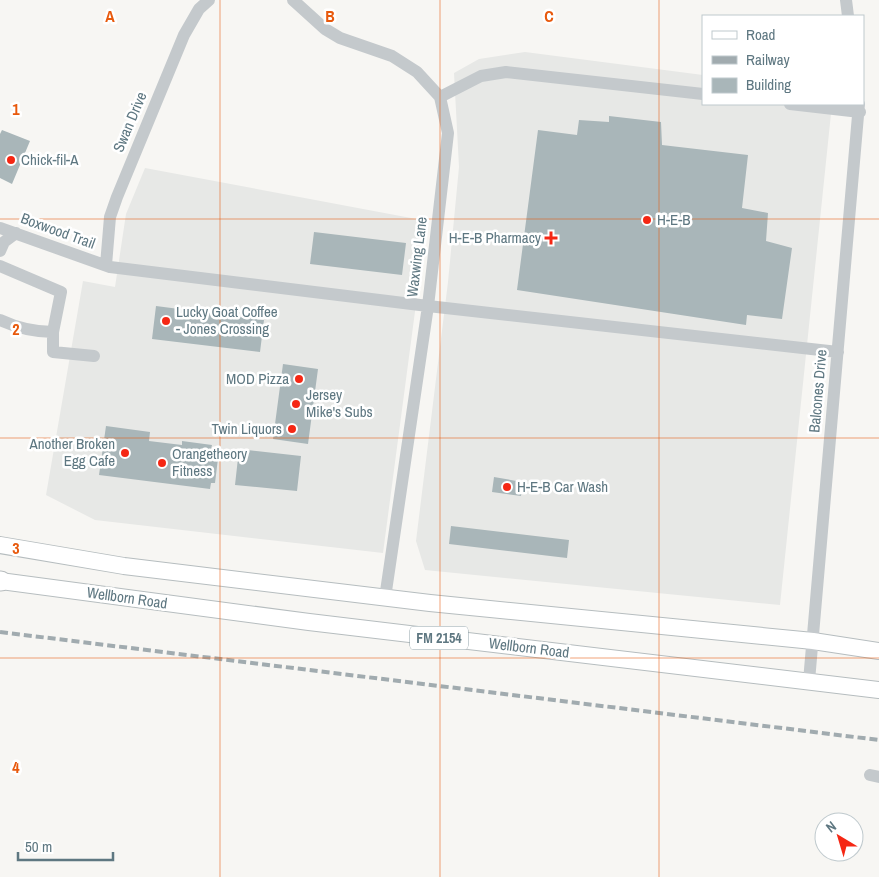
<svg xmlns="http://www.w3.org/2000/svg" width="879" height="877" font-family="'Archivo Narrow',sans-serif">
<style>
.built{fill:#e7e8e6}
.building{fill:#a9b6b9}
.lines{fill:none;stroke-linecap:round;stroke-linejoin:round}
.major-casing{stroke:#b6bdbf;stroke-width:18}
.highway-casing{stroke:#b6bbbd;stroke-width:21}
.minor{stroke:#c4c9cc;stroke-width:12}
.major{stroke:#fff;stroke-width:16}
.highway{stroke:#fff;stroke-width:19}
.rail{stroke:#a1abaf;stroke-width:4;stroke-dasharray:8 4;stroke-linecap:butt}
.grid{fill:none;stroke:#e8590c;stroke-width:1;stroke-opacity:0.55}
.poi-dot{fill:#f52714;stroke:#fff;stroke-width:2}
.labels{text-anchor:middle;stroke-width:5;stroke-linejoin:round;paint-order:stroke}
.shield{fill:#fff;stroke:#8ea0a7;stroke-width:1}
.shield-label{font-size:14px;font-weight:bold;fill:#5e7781}
.street-label{font-size:15px;fill:#5e7781;stroke:#fff}
.poi-label{font-size:15px;fill:#5e7781;stroke:#fff;text-anchor:start}
.grid-label{font-size:16px;text-anchor:middle;font-weight:bold;fill:#e8590c;stroke:#fff;stroke-width:5;stroke-linejoin:round;paint-order:stroke}
</style>
<rect width="100%" height="100%" fill="#f7f6f3"/>
<path class="built" d="M525 52 703 75V104H832L780 605 425 570 416 541 448 282 459 167 454 73 479 59Z
M145 168 427 221 383 553 95 520 46 495 83 281 115 287 126 214Z"/>
<path class="building" d="M609 116 661 122 662 145 748 155 742 208 768 213 766 241 792 248 782 319 747 315 746 325 517 290 538 130 577 135 579 120 609 122Z
M2 130 30 141 12 184 0 178V134Z
M314 232 406 243 402 275 310 264Z
M156 306 264 320 260 352 152 339Z
M283 364 318 369 308 444 273 439Z
M106 426 150 432 149 441 182 445V441L212 445 211 449 219 450 215 483H211L210 489 99 475Z
M239 449 301 456 297 491 235 485Z
M494 477 522 482 521 496 492 492Z
M451 526 569 540 567 558 449 544Z"/>
<g class="lines">
<defs>
<path id="major" d="M0 545 124 566 430 603 813 641 879 651
M0 581 309 622 879 690"/>
<path id="highway" d="M0 581H1"/>
</defs>
<use href="#major" class="major-casing"/>
<use href="#highway" class="highway-casing"/>
<path class="minor" d="M293 0 325 29 340 38 392 56 417 72 440 97 448 133 428 306 385 598
M846 0 848 16
M440 97 481 76 506 72 703 94
M790 104 860 112
M0 228 110 267 428 306 838 352
M0 251 4 242 16 233
M106 265 110 217 117 197 184 35 199 9 209 0
M0 266 61 292 53 332
M0 320C17 328 34 332 53 332V352L94 356
M809 681 859 104
M870 775 879 777"/>
<use href="#major" class="major"/>
<use href="#highway" class="highway"/>
<path class="rail" d="M0 632 879 740"/>
</g>
<path class="grid" d="M220 0V877M440 0V877M659 0V877M0 219H879M0 438H879M0 658H879"/>
<g class="poi-dot">
<circle cx="11" cy="160" r="5"/>
<circle cx="647" cy="220" r="5"/>
<path d="M548.5 230.5h5v5h5v5h-5v5h-5v-5h-5v-5h5z"/>
<circle cx="166" cy="321" r="5"/>
<circle cx="299" cy="379" r="5"/>
<circle cx="296" cy="404" r="5"/>
<circle cx="292" cy="429" r="5"/>
<circle cx="125" cy="453" r="5"/>
<circle cx="162" cy="463" r="5"/>
<circle cx="507" cy="487" r="5"/>
</g>
<g class="labels">
<rect class="shield" x="410" y="626.5" width="58" height="23" rx="4"/>
<g class="shield-label">
<text x="439" y="643">FM 2154</text>
</g>
<g class="street-label">
<text transform="translate(130 122) rotate(-67)" y="5">Swan Drive</text>
<text transform="translate(58 231) rotate(20)" y="5">Boxwood Trail</text>
<text transform="translate(417 257) rotate(-83)" y="5">Waxwing Lane</text>
<text transform="translate(818 391) rotate(-85)" y="5">Balcones Drive</text>
<text transform="translate(127 598) rotate(8)" y="5">Wellborn Road</text>
<text transform="translate(529 648) rotate(7)" y="5">Wellborn Road</text>
</g>
<g class="poi-label">
<text x="21" y="165">Chick-fil-A</text>
<text x="657" y="225">H-E-B</text>
<text x="541" y="243" text-anchor="end">H-E-B Pharmacy</text>
<text x="176" y="317">Lucky Goat Coffee<tspan x="176" dy="17">- Jones Crossing</tspan></text>
<text x="289" y="384" text-anchor="end">MOD Pizza</text>
<text x="306" y="400">Jersey<tspan x="306" dy="17">Mike's Subs</tspan></text>
<text x="282" y="434" text-anchor="end">Twin Liquors</text>
<text x="115" y="449" text-anchor="end">Another Broken<tspan x="115" dy="17">Egg Cafe</tspan></text>
<text x="172" y="459">Orangetheory<tspan x="172" dy="17">Fitness</tspan></text>
<text x="517" y="492">H-E-B Car Wash</text>
</g>
</g>
<g class="grid-label">
<text x="110" y="22">A</text>
<text x="330" y="22">B</text>
<text x="549" y="22">C</text>
<text x="16" y="115">1</text>
<text x="16" y="335">2</text>
<text x="16" y="554">3</text>
<text x="16" y="773">4</text>
</g>
<rect x="702" y="15" width="162" height="90" fill="#ffffff" stroke="#bfc9cd"/>
<rect x="712" y="31" width="25" height="8" fill="#ffffff" stroke="#bfc9cd"/>
<text x="746" y="40" font-size="15" fill="#5e7781">Road</text>
<rect x="712" y="56" width="25" height="8" fill="#a1abaf" stroke="#bfc9cd"/>
<text x="746" y="65" font-size="15" fill="#5e7781">Railway</text>
<rect x="712" y="78" width="25" height="15" fill="#a9b6b9" stroke="#bfc9cd"/>
<text x="746" y="90" font-size="15" fill="#5e7781">Building</text>
<g transform="translate(839 837) rotate(322)"><circle r="24" fill="#ffffff" stroke="#bfc9cd"/>
<path d="M0-4L9 19L0 12L-9 19Z" fill="#f52714"/>
<text y="-8" font-size="14" font-weight="bold" text-anchor="middle" fill="#5e7781">N</text>
</g>
<path d="M18 852v8h95v-8" fill="none" stroke="#5e7781" stroke-width="2.5"/>
<text x="25" y="852" font-size="15" fill="#5e7781" stroke="#ffffff" stroke-width="4" paint-order="stroke">50 m</text>
</svg>
